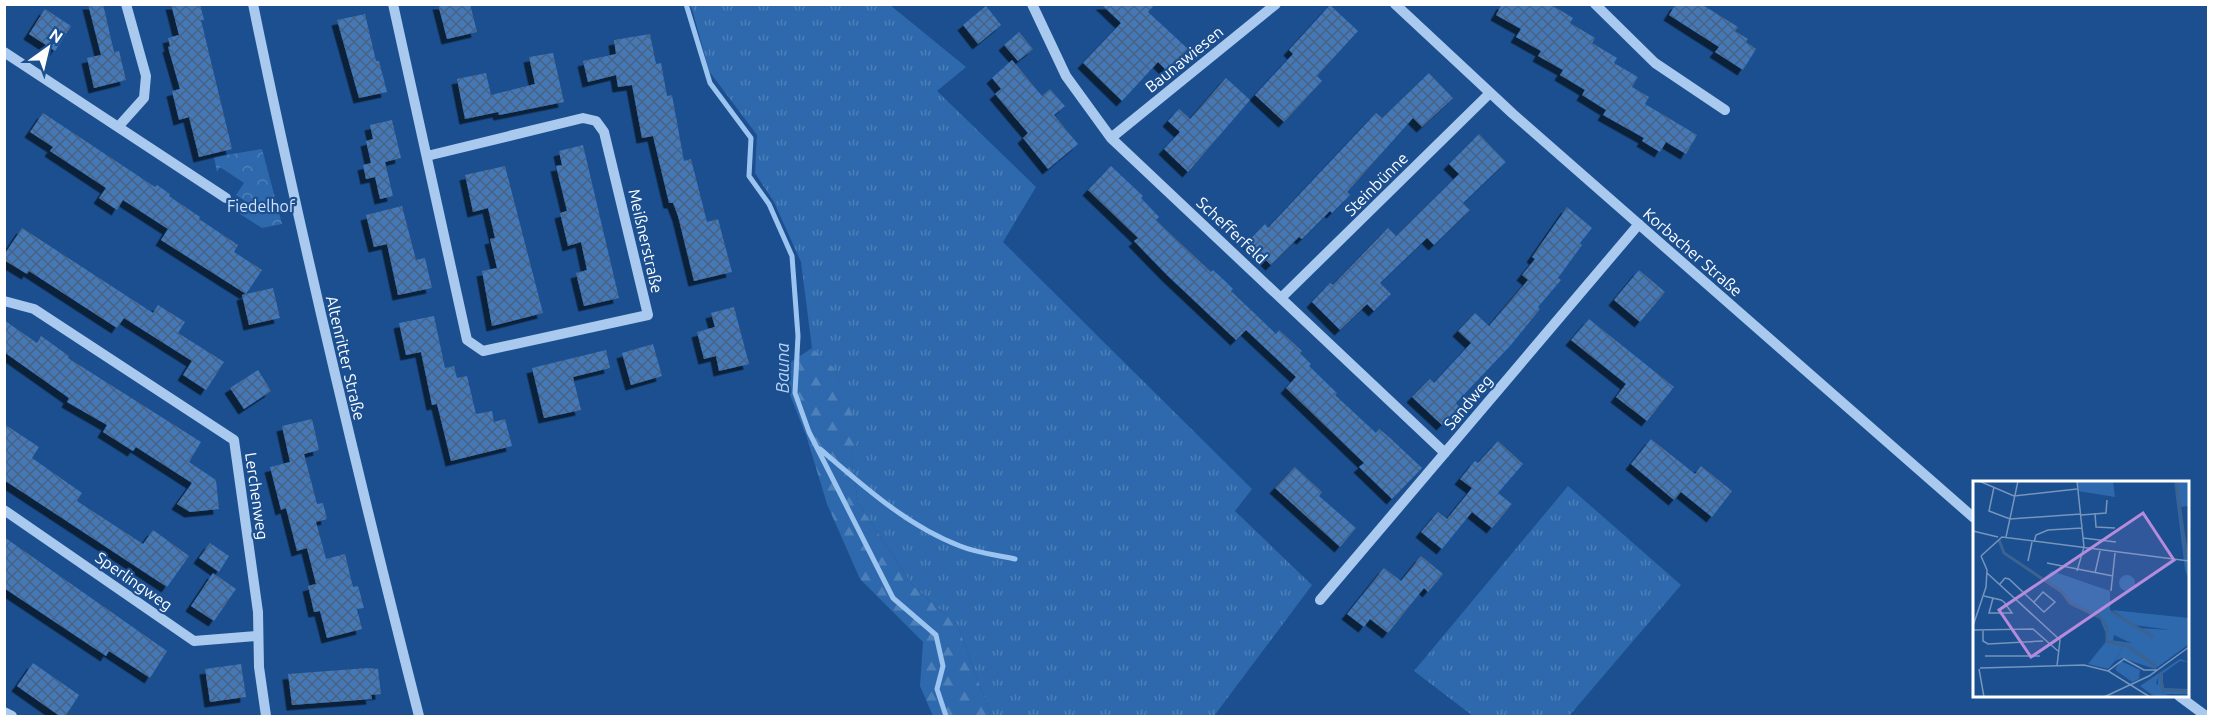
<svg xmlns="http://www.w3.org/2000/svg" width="2213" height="721" font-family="Ubuntu,sans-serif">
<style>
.grass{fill:url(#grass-tufts)}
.forest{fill:url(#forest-firs)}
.park{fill:url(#park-crowns)}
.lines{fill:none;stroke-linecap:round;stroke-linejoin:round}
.stream{stroke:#9cc4f0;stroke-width:5}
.building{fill:url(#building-cross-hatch);filter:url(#shadow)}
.minor{stroke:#a9c9ee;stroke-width:10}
.labels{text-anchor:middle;stroke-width:4.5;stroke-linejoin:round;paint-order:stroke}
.street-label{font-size:16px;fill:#fff;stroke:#1b4f8f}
.park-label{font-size:16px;fill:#cfe3fa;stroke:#1b4f8f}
.water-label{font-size:18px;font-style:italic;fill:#b5d3f5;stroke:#1b4f8f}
.inset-river{fill:none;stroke:#3c6290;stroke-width:3}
.inset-road{fill:none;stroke:#7695bc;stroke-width:1.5}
.view{fill:#b68bdc;fill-opacity:0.15;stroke:#b68bdc;stroke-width:3}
.inset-edge{fill:none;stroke:#fff;stroke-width:3}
</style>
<defs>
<pattern id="grass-tufts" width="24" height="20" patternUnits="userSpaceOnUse" patternTransform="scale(1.5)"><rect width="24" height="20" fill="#2e69ad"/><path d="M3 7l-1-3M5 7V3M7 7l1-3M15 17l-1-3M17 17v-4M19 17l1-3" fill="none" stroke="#4d80b9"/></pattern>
<pattern id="forest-firs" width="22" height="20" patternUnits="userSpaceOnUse" patternTransform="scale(1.5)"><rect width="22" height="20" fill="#2e69ad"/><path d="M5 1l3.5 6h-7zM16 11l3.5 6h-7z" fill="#4d80b9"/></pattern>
<pattern id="park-crowns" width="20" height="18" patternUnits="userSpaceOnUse" patternTransform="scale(1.5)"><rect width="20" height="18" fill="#2e69ad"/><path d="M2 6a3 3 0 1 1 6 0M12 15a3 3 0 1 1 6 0" fill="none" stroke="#4d80b9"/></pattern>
<pattern id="building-cross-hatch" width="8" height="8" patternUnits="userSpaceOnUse" patternTransform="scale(1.5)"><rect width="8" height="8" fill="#4478b7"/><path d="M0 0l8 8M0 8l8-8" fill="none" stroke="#486282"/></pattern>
<filter id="shadow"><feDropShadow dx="-5.5" dy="5.5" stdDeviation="0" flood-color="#0009"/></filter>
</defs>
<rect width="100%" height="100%" fill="#1b4f8f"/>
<path class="grass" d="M691 5H890L966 67 937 91 1036 187 1003 242 1252 489 1235 511 1312 585 1214 716H994L989 710 957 624 913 586 858 503 851 457 859 435 834 368 812 348 801 262 774 202 755 173 757 135 709 71Z
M1568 486 1681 585 1569 716H1473L1414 671Z"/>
<path class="forest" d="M812 348 834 368 860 435 851 457 858 503 913 586 957 624 989 710 994 716H933L920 686 923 642 860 579 827 504 806 435 790 395 786 365Z"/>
<path class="park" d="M262 149 282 224 262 228 237 212 245 201 236 195 244 183 220 167 217 172 214 157Z"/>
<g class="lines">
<path class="stream" d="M686 4 710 83 751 138 749 176 769 204 792 256 798 336 795 393 809 432 893 598 936 635 943 666 937 689 946 716
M820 449C862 485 907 526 960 546 977 553 997 555 1015 559"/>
</g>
<path class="building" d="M88 4H103L114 52 119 51 126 80 94 88 87 58 101 55Z
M171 4H200L204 20H201L232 149 199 157 189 117 179 120 172 91 180 89 168 47 170 46 168 38 179 35Z
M438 4H470L477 32 447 39Z
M1101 4H1155L1148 12 1188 49 1167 71 1158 62 1122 101 1083 63 1121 23Z
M1502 4H1550L1573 18 1570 23 1595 38 1592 43 1617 58 1614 63 1638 77 1632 87 1649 97 1645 104 1697 135 1686 154 1666 142 1660 152 1642 141 1644 138 1603 115 1606 110 1582 95 1585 90 1560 75 1563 70 1538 56 1541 51 1516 37 1521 29 1496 15Z
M1676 4H1701L1738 27 1735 31 1748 39 1746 42 1756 49 1743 70 1715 52 1719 47 1669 15Z
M1330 5 1358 31 1317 76 1322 81 1284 122 1255 95 1293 54 1289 50Z
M986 6 1001 25 978 44 963 25Z
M45 9 71 26 55 51 29 34Z
M365 14 376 61H379L387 92 359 98 337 20Z
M1019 32 1033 49 1018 61 1004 45Z
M650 34 656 64 661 63 667 96 672 95 684 161 691 159 707 222 718 219 732 272 694 281 678 216 673 203H669L653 136 642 138 632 85 618 87 616 75 588 82 583 61 616 54 614 40Z
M553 53 564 102 499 115 498 112 465 119 457 79 486 73 491 95 535 84 529 57Z
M1012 60 1042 96 1050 89 1065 106 1054 115 1078 144 1048 169 1023 138 1028 133 995 94 1001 89 992 78Z
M1429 73 1453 98 1422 127 1413 118 1347 192 1350 195 1332 213 1330 211 1302 239 1299 237 1271 265 1247 242 1265 224 1268 228 1376 113 1382 118Z
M1226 78 1250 100 1188 172 1164 149 1180 132 1168 121 1179 109 1190 119Z
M43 113 155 187 157 185 170 194 169 196 200 217 199 219 238 245 234 252 262 270 246 294 273 288 280 318 249 325 242 295 246 294 161 240 168 229 123 200 117 210 99 198 106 188 50 151 53 147 30 132Z
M392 120 401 158 385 162 393 196 380 199 375 177 366 179 363 165 371 163 366 141 373 139 370 125Z
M1479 134 1506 162 1463 203 1470 210 1434 245 1427 238 1380 283 1391 294 1374 311 1367 304 1340 330 1312 302 1330 283 1333 285 1388 228 1396 236 1459 174 1449 164Z
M583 145 619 298 584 306 576 273 587 270 581 242 568 246 560 213 567 211 556 166 562 165 559 151Z
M505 166 543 313 492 326 482 271 497 268 490 239 495 238 488 208 473 212 465 175Z
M1111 166 1143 196 1141 198 1159 217 1156 220 1179 242 1211 272 1213 270 1225 281 1233 289 1231 291 1276 334 1279 330 1302 351 1300 353 1311 364 1309 366 1337 393 1335 395 1376 433 1379 429 1389 437 1422 468 1392 499 1359 467 1364 463 1286 388 1296 377 1246 330 1236 340 1167 275 1134 241 1138 238 1088 190Z
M402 206 416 260 425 258 432 288 398 295 387 244 374 247 366 215Z
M1567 207 1592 228 1580 243 1582 245 1558 278 1561 280 1538 307 1540 309 1510 346 1456 403 1459 407 1442 425 1412 397 1430 379 1434 383 1471 343 1458 331 1475 313 1489 326 1528 280 1522 275 1535 259 1532 257Z
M22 228 153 313 158 305 185 322 178 333 224 362 206 390 183 375 192 361 124 318 117 328 29 271 27 274 4 260V255Z
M1639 270 1665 292 1640 322 1614 300Z
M734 307 749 364 719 371 716 356 704 359 697 332 715 327 711 313Z
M434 316 445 368 454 366 457 378 467 376 476 414 492 411 494 422 505 419 512 446 451 461 437 404 432 405 421 352 406 355 399 323Z
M1589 319 1674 387 1647 421 1616 397 1626 384 1571 340Z
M4 320 37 343 41 336 69 356 68 358 201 442 189 462 216 480 219 509 190 512 177 504 192 483 136 447 133 451 103 432 107 425 67 402 69 398 4 352Z
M653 344 662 376 631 385 622 353Z
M606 350 610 368 573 377 581 410 544 418 532 368Z
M258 370 271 391 244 409 230 388Z
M312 419 319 450 304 454 317 504 323 503 327 519 316 522 326 559 345 554 353 587 358 586 364 608 357 609 362 629 327 638 320 611 314 612 308 586 316 584 307 548 297 551 286 508 281 510 270 467 290 462 282 426Z
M4 424 39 447 32 458 82 493 77 501 143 544 153 530 189 556 167 587 4 480Z
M1651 439 1695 474 1701 466 1732 491 1712 517 1681 492 1674 500 1631 464Z
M1498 441 1523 464 1498 493 1512 504 1492 528 1472 512 1442 549 1421 532 1438 512 1447 519 1472 488 1460 479 1475 461 1478 463Z
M1295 467 1322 492 1319 496 1356 528 1340 547 1275 488Z
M4 537 167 651 150 678 109 651 106 656 4 588Z
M210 543 229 556 219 572 199 558Z
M1421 556 1443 574 1428 592 1424 588 1388 633 1370 619 1364 627 1347 614 1384 568 1401 581Z
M213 573 236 589 214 621 191 606Z
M33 663 79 695 65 717H61L17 686Z
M241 664 246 697 210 702 205 669Z
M368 668 378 669 381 694 371 695 372 699 292 705 288 674Z"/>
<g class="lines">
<path class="minor" d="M253 4C302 243 359 480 419 716
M393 4 467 340 483 351 648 315 604 132 596 121 583 118 427 156
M1032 4 1066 76 1111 138 1445 453
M1395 4 1513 114 1974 518
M1595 4 1655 63 1725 110
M4 52 118 127 144 98 146 76 126 4
M118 127 226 198
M1111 138 1276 4
M1282 297 1490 93
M4 301 34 309 234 440 258 612 259 667 266 716
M4 510 194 641 257 636
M1320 600 1639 224
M2179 696 2206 716
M4 712 12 716"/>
</g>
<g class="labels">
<g class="street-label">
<text transform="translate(1184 59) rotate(-39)" y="6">Baunawiesen</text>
<text transform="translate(1376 184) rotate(-45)" y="6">Steinbünne</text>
<text transform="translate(1232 230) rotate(43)" y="6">Schefferfeld</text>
<text transform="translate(646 241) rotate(77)" y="6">Meißnerstraße</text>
<text transform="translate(1693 252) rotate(41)" y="6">Korbacher Straße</text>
<text transform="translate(346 358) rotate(77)" y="6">Altenritter Straße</text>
<text transform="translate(1468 402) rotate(-50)" y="6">Sandweg</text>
<text transform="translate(257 496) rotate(82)" y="6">Lerchenweg</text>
<text transform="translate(134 581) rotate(35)" y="6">Sperlingweg</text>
</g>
<g class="park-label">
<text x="261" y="212">Fiedelhof</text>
</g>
<g class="water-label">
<text transform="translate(783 368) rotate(-90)" y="6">Bauna</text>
</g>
</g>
<g transform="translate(1973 481)">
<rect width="216" height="216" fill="#1b4f8f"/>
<path d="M204 0H216V25L207 26ZM79 90 137 110V129L164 147 198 149 161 144 139 129 216 137V163L182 188 158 162 141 154 139 165H150L142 180 135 188 115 183 135 158V145L124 133 104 124 69 98ZM146 102a8 8 0 1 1 16 0a8 8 0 1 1-16 0ZM207 178 216 181 207 180 185 196 183 202 192 213 201 216H182L167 205Z" fill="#2e69ad"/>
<path d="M201 0 216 75V100L212 88ZM96 117 129 136 135 145V158L127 138 102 126 93 119ZM137 159 158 162 176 174 182 188 149 177 142 180 150 165H139ZM148 180 167 189 166 198 159 201 145 191 142 188ZM190 193V207L216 208V213H192L185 208V196Z" fill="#2e69ad"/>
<path d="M104 0H140L142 16 105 10Z" fill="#2e69ad"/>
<path class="inset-river" d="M203 0 214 78M26 59 31 72 89 111 97 122 128 137 134 146V160L154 165 184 186M138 131 180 156M187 192 190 209 216 210"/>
<path class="inset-road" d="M6 0 41 15 104 8M104 0 111 66 104 90M21 6 16 30 37 38 108 33M122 32 123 46 142 47M108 34 133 32 134 19M0 50 25 56M33 56 45 0M110 57 143 61M61 61 63 54 75 49 109 47M8 75 29 56 216 80M55 80 59 61M74 82 140 95M14 92 87 159 84 185M122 92 127 70M27 103 32 97 36 98 71 131 82 121 70 111 61 121M138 110 142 72M11 115 28 119 31 121 39 132H16L20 117M0 145 13 106 14 89 8 75M0 149 60 148 85 170M10 149V160L15 163 70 160M12 175H67M7 187 111 184 135 190M6 188 11 216M131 216 176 195 216 166M177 216 135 190 151 178 171 189H185"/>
<path class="view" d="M170 32 201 79 58 176 26 129Z"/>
<rect width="216" height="216" class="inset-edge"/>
</g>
<rect width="2213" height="721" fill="none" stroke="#ffffff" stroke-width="12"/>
<g transform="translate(48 48) rotate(34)" stroke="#1b4f8f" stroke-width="4.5" paint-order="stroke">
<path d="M0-4.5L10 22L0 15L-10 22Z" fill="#ffffff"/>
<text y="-9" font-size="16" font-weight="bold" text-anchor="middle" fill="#ffffff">N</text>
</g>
</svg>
